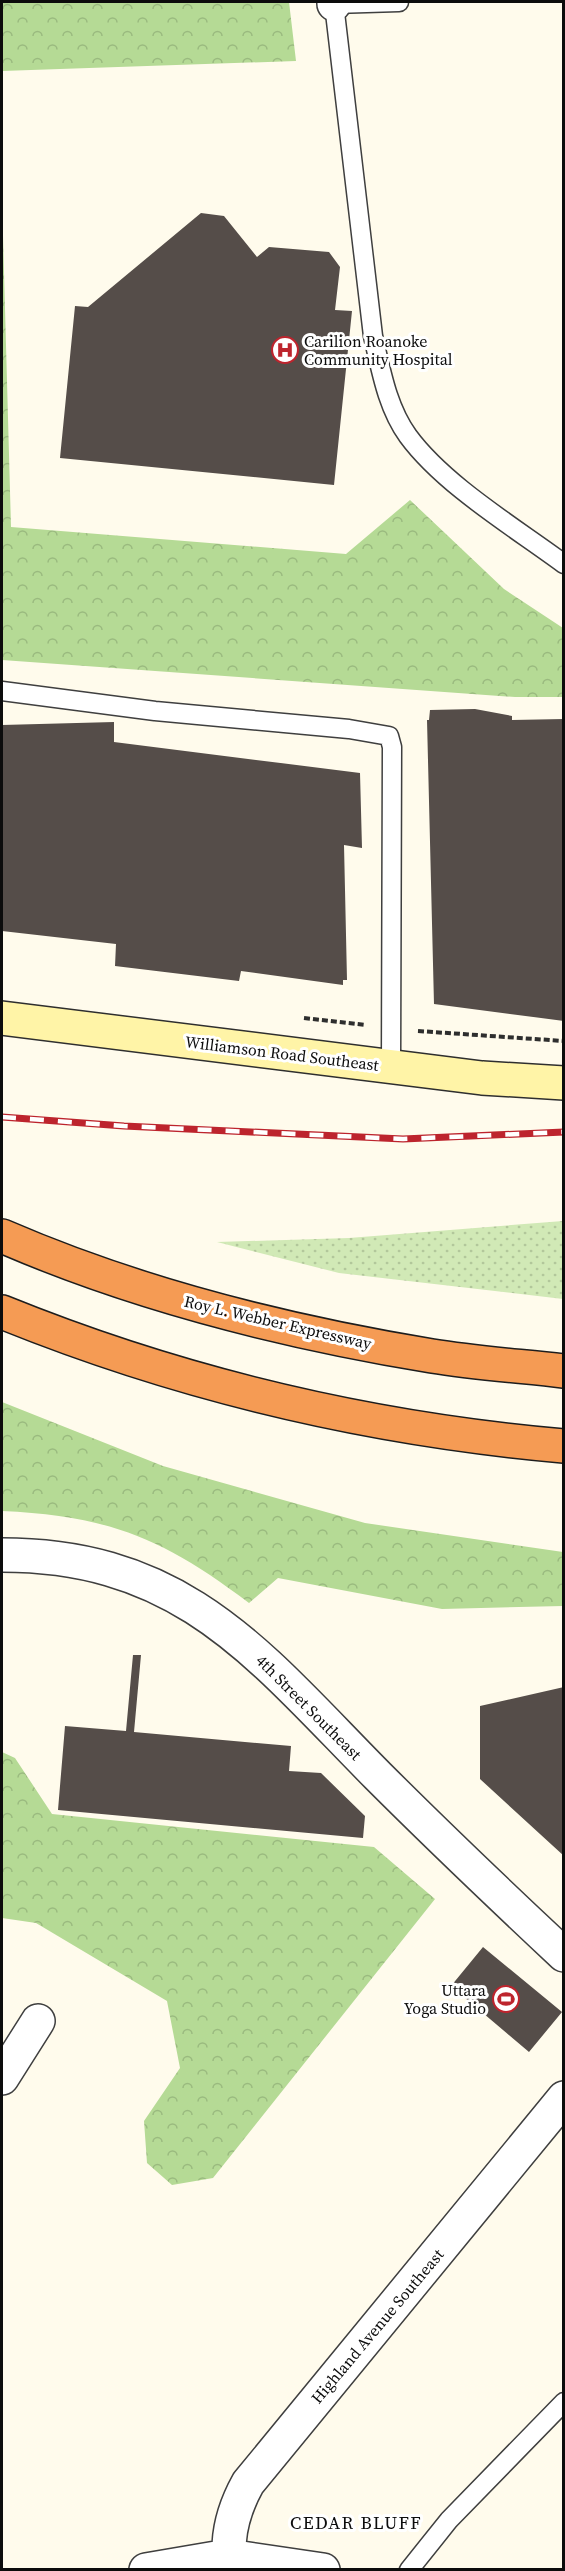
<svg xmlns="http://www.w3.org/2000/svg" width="565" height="2571" font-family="'Source Serif 4',serif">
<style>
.grass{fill:url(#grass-dots)}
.forest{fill:url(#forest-crowns)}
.building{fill:#554d49}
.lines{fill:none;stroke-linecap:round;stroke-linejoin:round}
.lane-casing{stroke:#3f3f3f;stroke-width:21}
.street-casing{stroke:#3f3f3f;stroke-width:36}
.secondary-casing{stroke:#2e2e2e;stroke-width:36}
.highway-casing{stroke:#1d1d1d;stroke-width:36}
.path{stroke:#2e2e2e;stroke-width:4;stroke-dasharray:6 3;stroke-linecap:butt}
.lane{stroke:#fff;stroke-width:18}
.street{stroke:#fff;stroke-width:33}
.secondary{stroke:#fff4a7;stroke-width:33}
.highway{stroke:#f59b54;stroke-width:33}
.rail-casing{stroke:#bd242d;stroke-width:7}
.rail{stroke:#fff;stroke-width:4.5;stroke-dasharray:14;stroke-linecap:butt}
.labels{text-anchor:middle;stroke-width:6;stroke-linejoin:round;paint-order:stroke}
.poi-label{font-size:16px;fill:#0c0c0c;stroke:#fff;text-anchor:start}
.street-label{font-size:16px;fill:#0c0c0c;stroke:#fff}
.neighbourhood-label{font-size:18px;letter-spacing:1.5px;fill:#0c0c0c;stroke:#fff}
</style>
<defs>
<pattern id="grass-dots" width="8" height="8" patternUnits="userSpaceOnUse" patternTransform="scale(1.5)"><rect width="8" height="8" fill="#d1e9b6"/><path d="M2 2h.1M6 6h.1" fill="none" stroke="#b2c79b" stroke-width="1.8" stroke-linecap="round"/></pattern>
<pattern id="forest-crowns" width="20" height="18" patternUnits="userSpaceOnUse" patternTransform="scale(1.5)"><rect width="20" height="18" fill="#b5da95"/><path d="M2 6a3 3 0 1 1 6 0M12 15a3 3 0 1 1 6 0" fill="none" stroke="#9aba7f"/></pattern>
</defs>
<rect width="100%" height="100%" fill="#fffbec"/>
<path class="grass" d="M563 1221V1299L339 1273 217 1242 349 1238Z"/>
<path class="forest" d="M2 2H289L296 61 2 71Z
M2 199 11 527 346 554 410 500 504 589 563 628V697H515L2 660Z
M2 1402 163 1466 365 1523 563 1552V1606L442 1609 278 1578 249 1603C163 1538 109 1516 2 1511Z
M2 1752 15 1758 52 1814 374 1847 435 1899 213 2178 172 2185 147 2163 144 2121 180 2068 167 2001 36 1923 2 1918Z"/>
<path class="building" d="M201 213 224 216 257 257 269 247 329 252 340 267 335 310 352 311 334 485 60 458 75 306 88 307Z
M475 709 512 716V720L564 719V1021L434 1004 427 720H429L430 710Z
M114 722V742L360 773 362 848 344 845 347 980H343V985L241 971 239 981 115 966 116 944 2 931V725Z
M133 1655H141L134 1732 291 1746 289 1771 321 1773 365 1816 363 1838 58 1810 65 1726 126 1731Z
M564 1687V1856L480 1779V1706Z
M483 1947 562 2012 529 2052 451 1986Z"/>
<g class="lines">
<defs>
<path id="lane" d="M399 2 334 4 373 336C381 370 387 407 408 436 444 485 514 527 564 564
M2 691 155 711 349 729 389 736 392 747 391 1066
M409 2570 449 2520 564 2402"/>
<path id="street" d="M334 2V4
M2 1555C185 1555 260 1657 378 1776 439 1837 501 1896 564 1955
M2 2078 38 2021
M146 2570 228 2556 323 2570
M231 2570C225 2539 233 2510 248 2483L564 2098"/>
<path id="secondary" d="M2 1018 482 1078 564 1083"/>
<path id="highway" d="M2 1236C138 1295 286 1332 432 1356 475 1363 520 1366 564 1371
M2 1312C182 1385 370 1429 564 1446"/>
</defs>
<use href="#lane" class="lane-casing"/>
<use href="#street" class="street-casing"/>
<use href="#secondary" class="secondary-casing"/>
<use href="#highway" class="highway-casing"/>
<path class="path" d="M304 1018 366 1025
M418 1031 564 1041"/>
<use href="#lane" class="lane"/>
<use href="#street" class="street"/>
<use href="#secondary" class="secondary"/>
<use href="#highway" class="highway"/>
<defs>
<path id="rail" d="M2 1117 124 1126 403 1139 564 1132"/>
</defs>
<use href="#rail" class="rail-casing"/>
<use href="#rail" class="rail"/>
</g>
<defs>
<symbol id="hospital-ring" viewBox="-11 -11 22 22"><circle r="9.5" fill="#fff" stroke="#bd242d" stroke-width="1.5"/><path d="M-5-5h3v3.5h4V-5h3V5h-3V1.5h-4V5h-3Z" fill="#bd242d"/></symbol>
<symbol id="stadium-ring" viewBox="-11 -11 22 22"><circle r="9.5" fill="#fff" stroke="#bd242d" stroke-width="1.5"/><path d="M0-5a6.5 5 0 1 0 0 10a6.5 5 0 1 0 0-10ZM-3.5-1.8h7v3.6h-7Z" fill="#bd242d"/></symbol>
</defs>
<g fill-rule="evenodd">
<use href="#hospital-ring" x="270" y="335" width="30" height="30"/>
<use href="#stadium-ring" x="491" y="1984" width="30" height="30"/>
</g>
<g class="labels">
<g class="poi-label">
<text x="304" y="347">Carilion Roanoke<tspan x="304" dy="18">Community Hospital</tspan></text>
<text x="486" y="1996" text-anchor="end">Uttara<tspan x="486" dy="18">Yoga Studio</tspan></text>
</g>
<g class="street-label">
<text transform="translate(282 1053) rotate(7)" y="6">Williamson Road Southeast</text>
<text transform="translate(278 1322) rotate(13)" y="6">Roy L. Webber Expressway</text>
<text transform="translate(309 1707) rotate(45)" y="6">4th Street Southeast</text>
<text transform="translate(377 2326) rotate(-50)" y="6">Highland Avenue Southeast</text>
</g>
<g class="neighbourhood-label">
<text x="356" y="2529">CEDAR BLUFF</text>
</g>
</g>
<rect width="565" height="2571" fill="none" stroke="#0c0c0c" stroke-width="6"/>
</svg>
